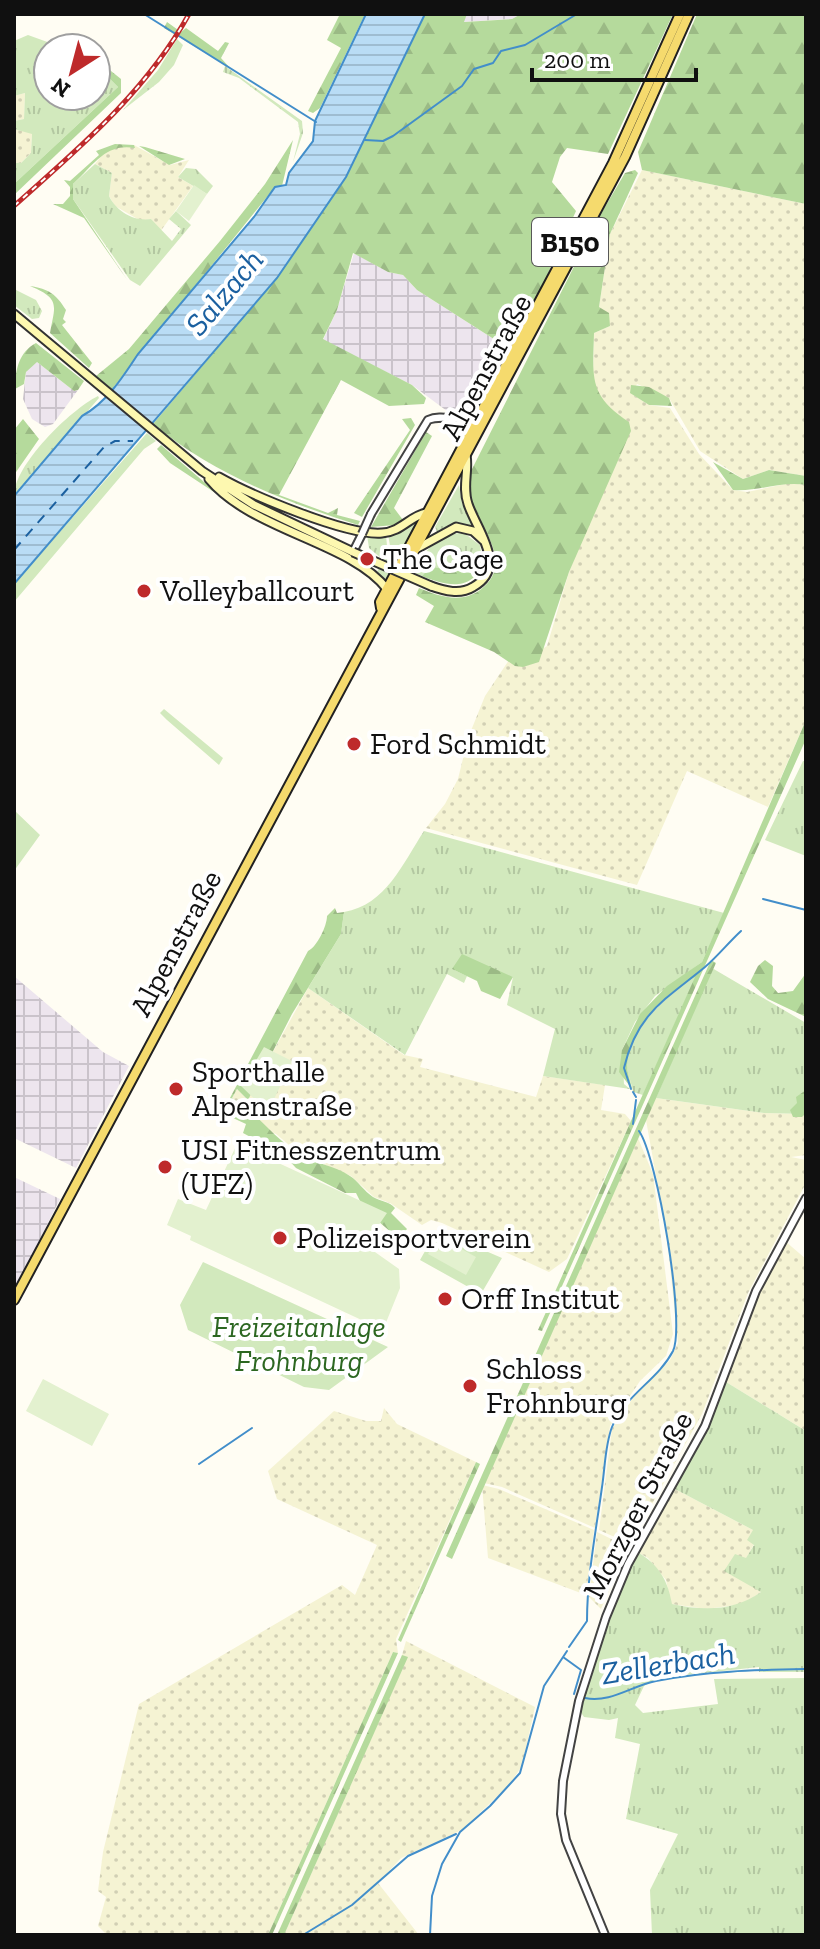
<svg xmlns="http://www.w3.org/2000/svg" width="820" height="1949" font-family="'Zilla Slab',serif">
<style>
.industrial{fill:url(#industrial-grid)}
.farmland{fill:url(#farmland-dots)}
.grass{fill:url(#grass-tufts)}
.forest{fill:url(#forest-firs)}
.park{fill:#d2e9bd}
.pitch{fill:#e3f1cf}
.water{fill:url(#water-rules);stroke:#428eca;stroke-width:2}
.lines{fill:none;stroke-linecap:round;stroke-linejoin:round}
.stream{stroke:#428eca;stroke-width:2}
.ferry{stroke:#1b60a0;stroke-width:2;stroke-dasharray:10 8;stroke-linecap:butt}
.tertiary-casing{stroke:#434343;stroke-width:10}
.secondary-casing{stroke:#323232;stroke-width:11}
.primary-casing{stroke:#212121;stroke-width:12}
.tertiary{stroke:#fff;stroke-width:6}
.secondary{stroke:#fdf8b0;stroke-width:7}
.primary{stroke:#f5da6d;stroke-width:8}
.rail-casing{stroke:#be2a2b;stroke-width:5}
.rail{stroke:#fff;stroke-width:2;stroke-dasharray:6;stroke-linecap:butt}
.tertiary-bridge-casing{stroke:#434343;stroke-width:10;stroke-linecap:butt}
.secondary-bridge-casing{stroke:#323232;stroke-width:11;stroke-linecap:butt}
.tertiary-bridge{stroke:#fff;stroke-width:6}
.secondary-bridge{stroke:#fdf8b0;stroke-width:7}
.poi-dot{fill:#be2a2b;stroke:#fff;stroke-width:3}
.labels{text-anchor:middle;stroke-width:8;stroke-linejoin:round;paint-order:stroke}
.shield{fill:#fff;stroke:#585858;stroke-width:2}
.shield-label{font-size:28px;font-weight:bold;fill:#101010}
.street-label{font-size:30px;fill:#101010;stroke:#fff}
.poi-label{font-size:30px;fill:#101010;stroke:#fff;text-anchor:start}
.park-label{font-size:30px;font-style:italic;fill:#2c6721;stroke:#fff}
.water-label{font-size:32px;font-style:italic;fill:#1b60a0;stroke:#fff}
</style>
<defs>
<pattern id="industrial-grid" width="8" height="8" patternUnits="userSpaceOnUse" patternTransform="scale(2)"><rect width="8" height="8" fill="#ede5ee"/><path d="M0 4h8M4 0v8" fill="none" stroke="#cac3cb"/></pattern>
<pattern id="farmland-dots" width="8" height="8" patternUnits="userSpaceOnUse" patternTransform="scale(2)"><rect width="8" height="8" fill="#f5f3d3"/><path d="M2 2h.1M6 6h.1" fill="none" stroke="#d1cfb4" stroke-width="1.8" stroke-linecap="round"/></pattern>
<pattern id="grass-tufts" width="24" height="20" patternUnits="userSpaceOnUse" patternTransform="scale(2)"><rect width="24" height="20" fill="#d2e9bd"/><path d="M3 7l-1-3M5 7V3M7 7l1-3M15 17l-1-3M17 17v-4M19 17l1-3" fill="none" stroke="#b3c7a1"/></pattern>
<pattern id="forest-firs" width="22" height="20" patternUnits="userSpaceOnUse" patternTransform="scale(2)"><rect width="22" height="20" fill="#b5da9c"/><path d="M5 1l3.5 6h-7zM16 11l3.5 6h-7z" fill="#9bba85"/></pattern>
<pattern id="water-rules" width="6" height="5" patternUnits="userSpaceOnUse" patternTransform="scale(2)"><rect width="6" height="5" fill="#b9dcf5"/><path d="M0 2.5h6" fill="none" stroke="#9ebcd1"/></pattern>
</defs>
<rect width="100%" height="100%" fill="#fffdf3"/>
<path class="industrial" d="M467 14H521L512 19 463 22Z
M354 253 388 272 403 275 417 290 500 343H506L469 414 455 417 412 385 323 340 337 310Z
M37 362 74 391 78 390 53 424 45 427 32 419 23 399 26 372 32 363Z
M14 976 103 1052 129 1066 76 1168 14 1138Z
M14 1177 60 1199 15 1289H14Z"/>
<path class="farmland" d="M25 93 24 119 14 121V96Z
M14 129 32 133 31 153 21 163H14Z
M134 145 170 165 189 160 178 177 193 186 160 232 151 219 141 221 115 206 109 196 112 173 95 164 106 150Z
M642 170 806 204V476L769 470 743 479 700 451 669 398 637 384 632 394 649 405 670 408 699 454 733 490 747 492 790 483 806 485V720L768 807 687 771 637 885 426 828 445 804 458 779 468 738 485 696 509 660 515 666 547 646 569 572 628 422 608 408 597 393 593 378 594 333 610 326 599 307 610 234Z
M308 988 404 1055 423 1059 420 1067 536 1097 543 1076 605 1085 601 1110 625 1114 631 1121 567 1259 549 1272 442 1223 431 1220 422 1225 390 1203 374 1197 351 1176 300 1154 276 1134 265 1130 251 1110 232 1098 237 1089 247 1099Z
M656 1098 764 1113 806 1114V1155L791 1157 806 1160V1183L748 1293 702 1414 630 1544 599 1530 612 1429 634 1396 670 1360 678 1343 667 1237 646 1120Z
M638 1138 653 1174 673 1334 666 1356 640 1381 610 1426 595 1528 502 1487 484 1483Z
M785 1241 806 1259V1431L726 1382 755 1302Z
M384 1408 397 1424 476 1462 396 1639 398 1653 393 1652 268 1935H107L98 1926 106 1897 98 1891 103 1852 139 1704 342 1585 355 1595 377 1545 277 1499 268 1471 334 1411 366 1421H381Z
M482 1485 499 1489 594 1530 586 1595 488 1558Z
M673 1488 753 1530 754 1544 746 1559 761 1592 744 1604 706 1609 671 1604 666 1580 648 1558 637 1552Z
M597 1532 628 1547 601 1609 589 1597Z
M406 1641 535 1707 522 1766 509 1785 462 1830 401 1858 378 1883 419 1935H284L407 1658 402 1655Z"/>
<path class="grass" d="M28 35 64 48H48V96H96V65L118 87 14 184V163H21L31 153 32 134 14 129V121L24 119 25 93 14 96V41Z
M177 39 183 45 174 65 159 82 123 110 158 70Z
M225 66 302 121 303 133 293 162 300 134 298 122 239 78 223 72Z
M95 164 112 173 109 196C116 211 134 222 151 219L172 241 181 229 169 219 176 211 191 225 140 286 130 280 73 199V184Z
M186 168 196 169 213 186 207 194 178 177Z
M14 289 36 300 42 311 39 318 32 319 14 305Z
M98 396 99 398 14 496C14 465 70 410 98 396Z
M459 485 462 503 473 528 455 524 437 532 435 527Z
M415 522 417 523 385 583 376 574 390 546 388 534Z
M464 533 480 545 483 563 476 558 464 569 430 567 422 576 412 572C424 552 439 532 464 533Z
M367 535H386L387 546 381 558 369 548Z
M164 709 223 758 219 765 167 720 160 713Z
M803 761H806V856L765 840Z
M424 831 724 913 702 962 655 996 635 1022 622 1050 624 1084 630 1089 543 1076 555 1029 507 1005 513 977 452 969 467 976 464 983 447 974 405 1055 308 988 341 934 344 912C386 905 403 863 424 831Z
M712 968 806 1023V1114L764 1113 656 1098Z
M696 976 643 1095 633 1092C632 1084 628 1076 627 1068 624 1032 669 994 696 976Z
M726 1382 806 1431V1672H759V1667L658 1678 644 1686 635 1705 643 1713 718 1704 714 1679 806 1678V1935H652L650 1890 678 1834 626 1819 640 1744 615 1738 618 1718 609 1720 584 1717 580 1711 615 1600 637 1552C659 1564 668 1581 672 1604 703 1611 735 1611 761 1592L724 1571 735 1554 746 1558 754 1545 747 1540 753 1530 673 1488 706 1430Z"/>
<path class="forest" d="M340 14H365L320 108 313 113 308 111 341 48 327 40Z
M425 14H467L464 22 512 19 521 14H673L608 154 567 148 560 157 552 182 576 211 540 291 506 343H500L417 290 403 275 388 272 353 253 337 310 323 339 412 385 426 398 424 404 389 406 341 380 279 495 328 513 338 508 337 515 360 521 358 525C283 501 214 474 153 424L277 278 346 177Z
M697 14H806V204L642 170 638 152Z
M167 22 181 32 186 28 218 51 225 42 229 43 221 58 230 68 164 28Z
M96 59 121 79V93L14 195V184L118 87 96 65Z
M293 140 282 186 275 187 112 389 96 376 129 349 220 241 265 184Z
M115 144 134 145 135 148C105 143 94 165 73 184V199L128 281 84 218 53 204H63L70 196V187L64 180 70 181 99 155 96 151Z
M139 146 145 147 185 159 169 165Z
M635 170 638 173 610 234 599 307 609 313 610 326 594 333C593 378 588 395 629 422L631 431 569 572 539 662 523 667 515 666 494 652 425 622 434 606 416 595 419 588C438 596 461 604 480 590 513 566 485 533 473 506 469 496 469 485 469 475L599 217 625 173Z
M30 286C49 289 56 294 66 310L63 319 66 322 62 325 92 363 89 368 50 333C55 305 61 299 30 286Z
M36 343 84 381 78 390 74 391 37 362 26 372 24 384 15 389C15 370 19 352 36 343Z
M631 385 649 387 669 398 672 406 649 405 630 393Z
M411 418 415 425 362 517 354 513 410 430 402 419Z
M23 419 39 439 14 475V430Z
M426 432 432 436 394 508 403 520 395 525 371 527Z
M161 445 218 494 223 498 170 463 157 449Z
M713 462 743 479 769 470 806 476V485C780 481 758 492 733 490Z
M476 557 483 563C472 592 446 586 422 576L430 567 463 569Z
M806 720V739L542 1331 538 1330 695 977C666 993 629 1028 627 1065 627 1073 631 1082 632 1089L619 1072 622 1050 640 1014 667 986 702 962Z
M335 908 337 913 344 912 341 934 292 1014 248 1100 237 1089 232 1098C259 1114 272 1137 298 1153 314 1164 334 1165 350 1176 358 1181 364 1191 373 1197 381 1202 389 1201 395 1208L391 1213 407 1229 399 1239 364 1209 356 1193H345L296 1168 284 1155 243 1133 246 1124 222 1113 308 951C317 947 327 926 327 916Z
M462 954 513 977 500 999 481 991 477 981 452 969Z
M711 960 716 963 452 1559 446 1556Z
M765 960 773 966 772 986 778 993 793 991 806 973V1017L768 999 750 982 758 966Z
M806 1090V1113L802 1117H793L790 1110 797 1103 796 1097Z
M476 1462 480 1464 401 1642 398 1640Z
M393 1652 398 1653 272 1935H268Z
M402 1655 408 1657 284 1935H277Z"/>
<path class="park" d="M147 433 156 441 144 449 14 602V584Z
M14 810 40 835 14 871Z
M437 1230 502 1258 481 1294 420 1260Z
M203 1262 388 1347 329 1390 304 1387 188 1330 180 1305Z"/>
<path class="pitch" d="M194 185 207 194 189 221 176 211Z
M264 1047 292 1061 268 1112 241 1086Z
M237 1144 387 1213 365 1245 399 1269 400 1288 383 1330 190 1240 191 1236 167 1225 178 1199 206 1210Z
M438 1236 476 1257 466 1275 428 1254Z
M43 1379 109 1414 92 1446 26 1411Z"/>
<path class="water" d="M366 14H425L346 177 277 278 14 584V496L82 416C106 403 123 377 138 354L254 217 275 187 286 185 289 173 313 141 315 121Z"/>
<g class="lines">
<path class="stream" d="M144 14 316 122
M365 140 383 141 393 136 462 86 474 69 493 63 501 51 525 45 577 14
M763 899 806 910
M631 1089 624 1068C637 1013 665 1000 705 967 718 956 728 943 741 931
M633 1092 636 1097
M633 1124 636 1100
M199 1464 252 1428
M569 1647 587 1621C587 1576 596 1531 602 1487 605 1468 605 1445 612 1427 625 1395 658 1380 673 1351 686 1323 657 1156 639 1131
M563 1657 581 1670 574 1694
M585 1698C611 1703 631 1686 656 1681 705 1671 756 1670 806 1669
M303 1935 352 1905 408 1856 456 1834
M430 1935 432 1896 442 1864 460 1832 490 1806 520 1773 544 1686 567 1651"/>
<path class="ferry" d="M14 550 104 447 115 441H133"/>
<defs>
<path id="tertiary" d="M449 420 462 447
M371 514 428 420C444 413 460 424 478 415
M353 552 362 534
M605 1935 566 1840 561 1814 563 1781 579 1701 606 1617 628 1564 705 1426 756 1291 806 1198"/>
<path id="secondary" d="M14 314 202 471 254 505 353 552
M219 477C251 495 347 536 382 533 401 532 410 516 426 513
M209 479C252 531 351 542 387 589
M416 549 456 527 473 531 484 541
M431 586C445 591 460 595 473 587 509 567 476 529 468 504 462 487 469 471 466 455"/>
<path id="primary" d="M381 608 380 602 613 163 680 14
M14 1300 625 157 689 14"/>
</defs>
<use href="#tertiary" class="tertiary-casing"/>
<use href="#secondary" class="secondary-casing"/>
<use href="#primary" class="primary-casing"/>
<use href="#tertiary" class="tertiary"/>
<use href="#secondary" class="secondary"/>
<use href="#primary" class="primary"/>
<defs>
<path id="rail" d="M14 206C79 148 146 92 189 14"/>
</defs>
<use href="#rail" class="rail-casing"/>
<use href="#rail" class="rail"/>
<defs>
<path id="tertiary-bridge" d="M362 534 371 514"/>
<path id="secondary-bridge" d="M353 552 431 586"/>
</defs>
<use href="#tertiary-bridge" class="tertiary-bridge-casing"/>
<use href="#secondary-bridge" class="secondary-bridge-casing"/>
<use href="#tertiary-bridge" class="tertiary-bridge"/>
<use href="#secondary-bridge" class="secondary-bridge"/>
</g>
<g class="poi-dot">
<circle cx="367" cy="559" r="8"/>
<circle cx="144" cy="591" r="8"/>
<circle cx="354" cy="744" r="8"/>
<circle cx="176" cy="1089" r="8"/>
<circle cx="165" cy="1167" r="8"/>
<circle cx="280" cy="1238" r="8"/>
<circle cx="445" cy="1299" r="8"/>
<circle cx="470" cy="1386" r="8"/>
</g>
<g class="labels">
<rect class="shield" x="532" y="218" width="76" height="48" rx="6"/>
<g class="shield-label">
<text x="570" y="252">B150</text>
</g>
<g class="street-label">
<text transform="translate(486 367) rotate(-62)" y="10">Alpenstraße</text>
<text transform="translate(176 943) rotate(-62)" y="10">Alpenstraße</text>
<text transform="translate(638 1505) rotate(-63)" y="10">Morzger Straße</text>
</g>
<g class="poi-label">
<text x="383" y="569">The Cage</text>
<text x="160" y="601">Volleyballcourt</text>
<text x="370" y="754">Ford Schmidt</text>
<text x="192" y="1082">Sporthalle<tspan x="192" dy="34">Alpenstraße</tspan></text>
<text x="181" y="1160">USI Fitnesszentrum<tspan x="181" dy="34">(UFZ)</tspan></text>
<text x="296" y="1248">Polizeisportverein</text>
<text x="461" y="1309">Orff Institut</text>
<text x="486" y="1379">Schloss<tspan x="486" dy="34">Frohnburg</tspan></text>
</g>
<g class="park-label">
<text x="299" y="1337">Freizeitanlage<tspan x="299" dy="34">Frohnburg</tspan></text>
</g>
<g class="water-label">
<text transform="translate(224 292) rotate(-50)" y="11">Salzach</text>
<text transform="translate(668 1663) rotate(-9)" y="11">Zellerbach</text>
</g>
</g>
<rect width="820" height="1949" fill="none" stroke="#101010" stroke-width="32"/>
<g transform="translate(72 72) rotate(216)"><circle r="38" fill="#ffffff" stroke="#9f9f9f" stroke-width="2"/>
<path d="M0-6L14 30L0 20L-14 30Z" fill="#be2a2b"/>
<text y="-12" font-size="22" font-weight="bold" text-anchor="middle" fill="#101010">N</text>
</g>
<path d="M532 68v12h164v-12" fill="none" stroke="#101010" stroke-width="4"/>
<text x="544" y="68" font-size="24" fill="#101010" stroke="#ffffff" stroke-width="6" paint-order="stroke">200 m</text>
</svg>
